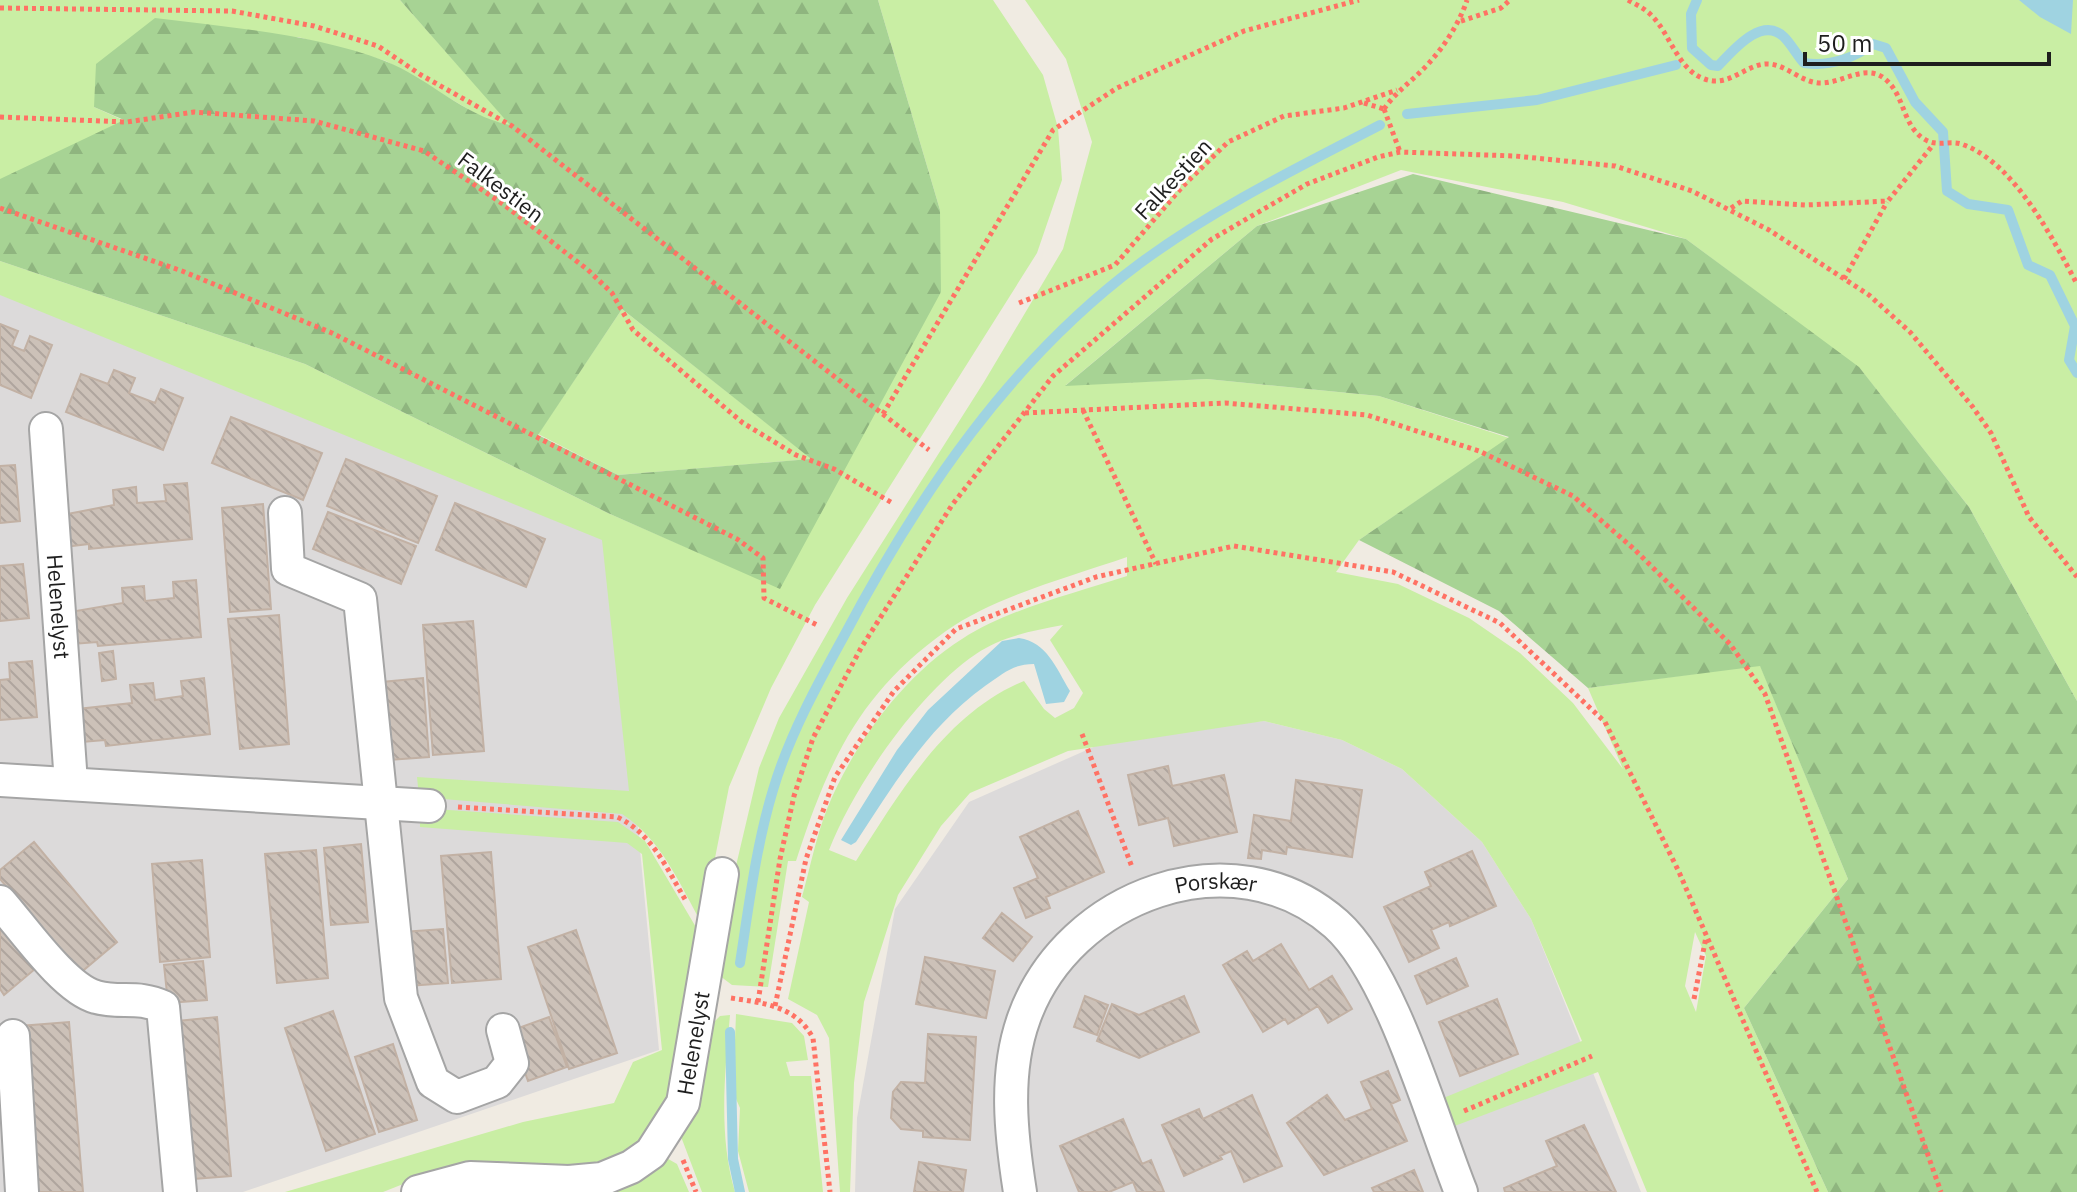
<svg xmlns="http://www.w3.org/2000/svg" width="2077" height="1192" font-family="'IBM Plex Sans',sans-serif">
<style>
.residential{fill:#dcdada}
.grass{fill:#c9eea4;fill-rule:evenodd}
.forest{fill:url(#forest-firs);fill-rule:evenodd}
.water{fill:#9fd3e1}
.lines{fill:none;stroke-linecap:round;stroke-linejoin:round}
.stream{stroke:#9fd3e1;stroke-width:10}
.building{fill:url(#building-back-hatch);stroke:#c2b1a4;stroke-width:2}
.minor-casing{stroke:#a5a5a5;stroke-width:36}
.path{stroke:#ff7264;stroke-width:5;stroke-dasharray:4 4;stroke-linecap:butt}
.minor{stroke:#fff;stroke-width:32}
.labels{text-anchor:middle;stroke-width:6;stroke-linejoin:round;paint-order:stroke}
.street-label{font-size:22px;fill:#1e1e1e;stroke:#fff}
</style>
<defs>
<pattern id="forest-firs" width="22" height="20" patternUnits="userSpaceOnUse" patternTransform="scale(2)"><rect width="22" height="20" fill="#a7d394"/><path d="M5 1l3.5 6h-7zM16 11l3.5 6h-7z" fill="#8fb57f"/></pattern>
<pattern id="building-back-hatch" width="6" height="6" patternUnits="userSpaceOnUse" patternTransform="scale(2)"><rect width="6" height="6" fill="#ccc1b8"/><path d="M-1 5l2 2M0 0l6 6M5-1l2 2" fill="none" stroke="#afa59e"/></pattern>
</defs>
<rect width="100%" height="100%" fill="#f0ebe2"/>
<path class="residential" d="M0 289 610 533 659 1050 243 1192H0Z
M1264 721 1342 740 1402 769 1482 842 1531 919 1641 1192H855L857 1118 895 909 969 802 1123 734Z"/>
<path class="grass" d="M0 0H400L512 126 485 119 386 61 298 37 94 107 127 122 0 180Z
M878 0H993L1043 75 1058 128 1062 180 1037 253 815 605 771 688 729 787 702 924C679 883 662 840 622 814L419 797 417 777 629 791 602 540 0 295V261L305 364 610 514 780 588 940 210Z
M1025 0H2077V701L1969 507 1861 370 1686 239 1563 202 1401 170 1257 226 1066 385 1207 379 1379 396 1509 438 1359 540 1336 572 1398 584 1469 618 1520 653 1573 703 1623 769 1588 688 1760 665 1848 879 1744 1008 1828 1192H1647L1598 1072 1452 1127 1441 1099 1582 1041 1531 919 1482 842 1402 769 1342 740 1264 721 1068 751 970 793 941 826 898 895 864 1002 854 1083 850 1192H840L829 1038 817 1015 788 999 809 902 802 897C810 868 816 837 827 809 853 745 903 676 962 639 1010 608 1073 594 1127 576V557C1070 577 995 596 946 631 859 693 828 762 796 861H788L768 987 732 985 716 973 735 870 759 768 779 718 847 598 984 382 1063 249 1092 142 1066 59ZM1063 625 1050 640 1083 693 1074 708 1055 718 1044 709 1024 681C946 713 899 794 856 861L829 850C854 786 918 693 976 654 1002 636 1032 631 1063 625ZM1695 932 1706 956 1696 1012 1685 986Z
M622 309 812 459 618 475 538 434Z
M420 808 618 822 645 841 700 934 668 1106 634 1149 601 1164 421 1177 383 1192H285L523 1122 614 1103 633 1062 662 1050 642 854 627 843 420 827Z
M736 1014 792 1023 804 1036 808 1060 786 1062 790 1076H811L823 1192H749L738 1151 740 1108 733 1092Z
M730 1015C725 1073 718 1135 735 1192H702L680 1134 703 1075 714 1022 720 1016Z
M663 1156 677 1164 689 1192H604Z"/>
<path class="forest" d="M400 0H878L940 210 941 292 780 589 610 514 305 364 0 261V179L124 120 94 107 96 64 155 18C232 28 312 33 385 61 429 78 463 116 510 125ZM622 309 810 458V459L618 475 538 435Z
M1413 174 1686 239 1859 367 1969 507 2077 701V1192H1828L1744 1008 1848 879 1760 666 1588 688 1499 611 1359 540 1509 437 1379 396 1207 379 1065 386 1257 226Z"/>
<path class="water" d="M2019 0H2073L2071 34 2040 17Z
M1019 638C1047 642 1056 668 1070 691L1064 702 1046 704 1034 664C1012 664 1003 674 985 686 928 727 894 784 856 842L851 845 841 840 897 750 928 710 1002 641Z"/>
<g class="lines">
<path class="stream" d="M1697 0 1691 14 1692 48 1711 65 1718 66C1732 52 1761 15 1784 37 1791 44 1797 55 1804 63 1830 67 1852 59 1873 44L1886 48 1915 102 1943 132 1947 191 1968 204 2008 210 2028 265 2050 275 2075 326 2069 360 2077 373
M1407 114 1537 100 1676 65
M740 963C749 905 756 846 773 790 789 736 817 685 844 636 918 496 1010 360 1139 264 1215 208 1297 168 1380 125
M730 1032 733 1159 740 1192"/>
</g>
<path class="building" d="M0 324 18 331 12 346 24 351 30 336 52 345 31 398 0 385Z
M114 370 135 378 129 393 155 403 161 389 183 398 163 450 66 412 81 374 108 384Z
M231 417 322 453 303 500 212 463Z
M346 459 437 496 418 543 327 506Z
M15 465 20 521 0 523V466Z
M187 483 192 539 89 549V544L65 547 62 515 114 505 113 490 136 487 137 503 166 501 164 485Z
M455 503 545 539 526 587 436 550Z
M263 504 271 609 230 612 222 508Z
M328 512 416 546 401 584 313 549Z
M23 564 29 618 0 621V566Z
M196 580 201 637 98 646 97 642 73 644 70 612 123 603 122 588 144 586 145 601 174 598 173 582Z
M279 615 289 744 240 749 228 619Z
M473 621 484 751 433 755 423 625Z
M113 651 116 679 102 681 99 653Z
M32 661 37 717 0 720V680L10 679 9 663Z
M204 678 210 734 106 746 105 740 82 742 78 709 132 703 130 685 153 683 155 700 183 696 181 681Z
M423 678 429 757 389 760 382 682Z
M1168 766 1172 786 1224 775 1237 832 1174 846 1168 818 1139 825 1128 775Z
M1296 780 1362 790 1352 857 1287 847 1286 854 1262 850 1261 859 1248 858 1254 815 1291 821Z
M1078 811 1104 872 1046 897 1050 908 1026 918 1014 888 1038 878 1020 837Z
M34 842 117 942 79 974 0 879V870Z
M361 844 368 922 331 925 324 848Z
M316 850 328 978 277 983 265 854Z
M1472 851 1496 906 1450 926 1449 922 1431 930 1439 948 1409 962 1384 907 1431 886 1425 872Z
M491 852 501 979 452 983 441 856Z
M202 860 210 957 160 962 152 864Z
M1002 913 1032 937 1013 961 983 938Z
M0 928 35 969 4 995 0 989Z
M443 929 448 983 408 986 403 932Z
M576 930 617 1053 569 1069 528 947Z
M1281 944 1309 990 1332 976 1352 1009 1328 1023 1318 1006 1288 1024 1285 1019 1263 1032 1223 965 1247 951 1253 961Z
M925 957 995 971 986 1018 916 1004Z
M1456 958 1468 986 1427 1004 1415 976Z
M203 961 207 1000 168 1003 164 965Z
M1085 996 1108 1005 1097 1035 1074 1027Z
M1184 996 1199 1032 1139 1058 1097 1041 1112 1004 1139 1015Z
M1497 999 1518 1054 1460 1076 1439 1022Z
M333 1011 375 1134 326 1151 285 1028Z
M217 1017 231 1176 181 1180 168 1022Z
M549 1017 567 1067 528 1081 510 1031Z
M69 1022 83 1192H33L20 1026Z
M928 1034 976 1037 970 1140 923 1137V1131L901 1129 891 1118 893 1092 901 1082 925 1083Z
M393 1044 417 1120 379 1132 355 1057Z
M1388 1071 1400 1100 1391 1104 1407 1141 1324 1175 1287 1123 1327 1095 1345 1120 1372 1109 1361 1082Z
M1252 1095 1282 1166 1244 1182 1231 1151 1220 1156 1222 1159 1184 1176 1162 1125 1199 1109 1203 1119Z
M1123 1119 1142 1164 1151 1160 1164 1192H1137L1133 1182 1109 1192H1079L1060 1146Z
M1584 1125 1616 1192H1505L1504 1188 1557 1166 1546 1141Z
M919 1162 966 1170 963 1192H914Z
M1414 1170 1423 1192H1374L1372 1188Z"/>
<g class="lines">
<defs>
<g id="minor">
<path id="s1" d="M46 429 71 783"/>
<path d="M285 513 288 569 360 599 401 998 433 1082 457 1097 497 1082 512 1063 503 1030"/>
<path d="M0 780 429 806"/>
<path d="M0 902C23 928 65 989 96 997 120 1004 138 995 163 1007L180 1192"/>
<path d="M13 1036 22 1192"/>
<path id="s2" d="M418 1192 470 1178 569 1182 602 1179 631 1167 651 1153 683 1103 722 874"/>
<path id="s3" d="M1020 1192C1011 1135 1004 1073 1024 1018 1068 895 1233 833 1336 924 1392 974 1432 1120 1461 1192"/>
</g>
</defs>
<use href="#minor" class="minor-casing"/>
<path class="path" d="M1628 0C1637 5 1646 9 1653 17 1670 35 1678 68 1702 78 1729 90 1746 62 1770 64 1788 66 1802 83 1821 83 1843 83 1866 63 1885 79 1905 95 1902 125 1924 139 1938 148 1950 139 1964 145 2015 164 2053 239 2077 284
M0 8 232 11 314 26 378 46 421 75 512 126 929 450
M1461 21 1501 8 1510 0
M1364 103 1384 109
M1384 109C1397 90 1413 81 1428 64 1444 47 1460 22 1467 0
M1384 109 1400 152
M0 117 127 122 194 112 314 121 424 151 503 204 588 270 612 293 633 330 743 423 796 455 834 469 894 504
M0 208 182 271 332 333 737 539 763 558 764 598 819 626
M1731 208 1742 201 1806 205 1888 201 1933 145
M1844 279 1887 202
M1019 303 1115 265 1183 186 1228 142 1284 116 1344 108 1397 90
M1083 410 1156 564
M1025 413 1225 403 1367 415 1479 451 1573 496 1634 549 1730 644 1765 694 1941 1192
M883 414 1053 130 1117 88 1244 31 1359 0
M1082 734 1132 867
M458 807 617 817C652 833 667 869 686 901
M731 998C764 1003 796 1006 813 1038L830 1192
M1694 999 1706 937
M758 1002 780 859 794 796 813 738 861 648 952 505 1053 376 1212 239 1307 184 1378 157 1400 152 1515 156 1615 166 1692 191 1769 230 1869 295 1910 332 1972 406 1991 433 2029 517 2077 577
M775 1006 806 859 835 777 894 691 956 629 1096 577 1234 546 1393 572 1500 623 1605 722 1679 872 1817 1192
M1464 1111 1592 1056
M683 1160 696 1192"/>
<use href="#minor" class="minor"/>
</g>
<g class="labels">
<g class="street-label">
<text transform="translate(1173 179) rotate(-47)" y="8">Falkestien</text>
<text transform="translate(501 187) rotate(37)" y="8">Falkestien</text>
<text dy="8" stroke="none"><textPath href="#s1" startOffset="178">Helenelyst</textPath></text>
<text dy="8" stroke="none"><textPath href="#s3" startOffset="426">Porskær</textPath></text>
<text dy="8" stroke="none"><textPath href="#s2" startOffset="362">Helenelyst</textPath></text>
</g>
</g>
<path d="M1805 52v12h244v-12" fill="none" stroke="#1e1e1e" stroke-width="4"/>
<text x="1817" y="52" font-size="24" fill="#1e1e1e" stroke="#ffffff" stroke-width="6" paint-order="stroke">50 m</text>
</svg>
